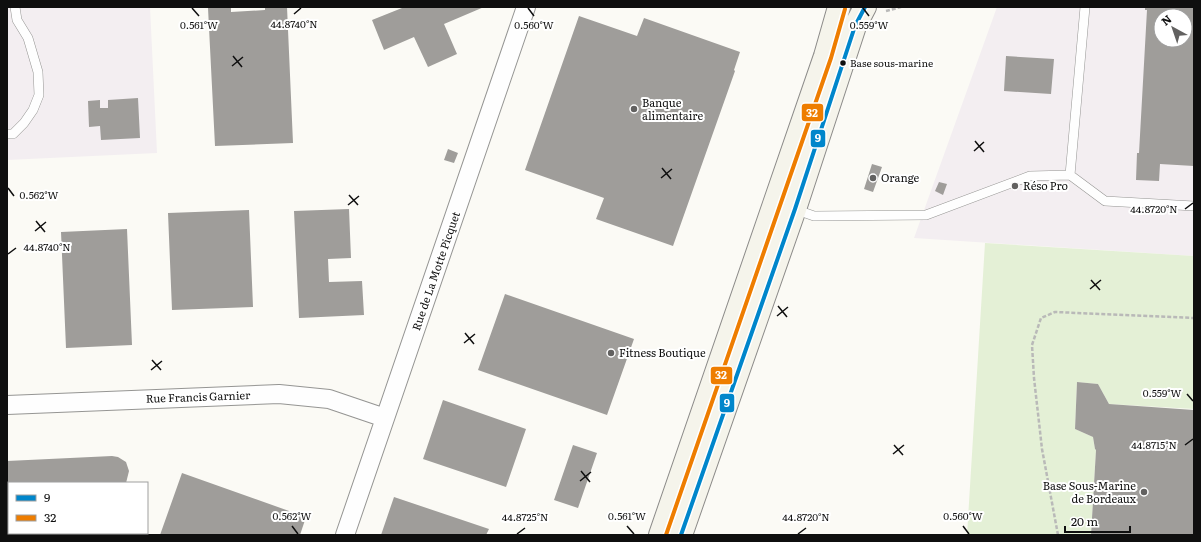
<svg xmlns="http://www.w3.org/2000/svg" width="1201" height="542" font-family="Literata,serif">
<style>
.industrial{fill:#f3eef1;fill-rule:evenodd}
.green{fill:#e4f0d6}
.building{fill:#9f9d9a;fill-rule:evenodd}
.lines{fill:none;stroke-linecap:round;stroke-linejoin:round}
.lane-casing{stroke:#959593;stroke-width:10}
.street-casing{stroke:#959593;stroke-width:20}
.secondary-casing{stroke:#8c8b89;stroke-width:24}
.path{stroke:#b9b9b8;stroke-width:2.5;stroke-dasharray:4 2;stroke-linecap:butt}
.lane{stroke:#fefefe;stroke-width:9}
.street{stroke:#fefefe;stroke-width:18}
.secondary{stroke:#f5f4eb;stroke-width:22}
.bus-1-casing{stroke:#fff;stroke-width:7}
.bus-2-casing{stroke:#fff;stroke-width:7}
.bus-1{stroke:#0086cb;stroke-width:4}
.bus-2{stroke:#ee7d00;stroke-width:4}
.ticks{fill:none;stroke:#0f0f0f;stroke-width:1.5}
.bus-dot{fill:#0f0f0f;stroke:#fff;stroke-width:1.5}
.poi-dot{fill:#626160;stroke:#fff;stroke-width:1.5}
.labels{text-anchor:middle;stroke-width:4;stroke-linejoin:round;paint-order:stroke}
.bus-label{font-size:10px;fill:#0f0f0f;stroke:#fff;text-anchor:start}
.poi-label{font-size:11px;fill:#0f0f0f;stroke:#fff;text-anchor:start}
.street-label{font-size:11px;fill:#0f0f0f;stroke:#fff}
.ticks-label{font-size:10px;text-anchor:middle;fill:#0f0f0f;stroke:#fff;stroke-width:4;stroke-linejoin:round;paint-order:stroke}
.line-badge{stroke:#fff;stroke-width:1.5}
.badge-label{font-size:11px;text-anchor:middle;font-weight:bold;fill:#fff}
</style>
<rect width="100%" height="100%" fill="#fbfaf5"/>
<path class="industrial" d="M7 7H150L157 153 7 160Z
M997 7H1194V256L914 238ZM1161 16H1185V40H1161Z"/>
<path class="green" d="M985 243 1194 256V409L1109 404 1098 384 1077 382 1075 429 1093 437 1095 449 1096 450 1091 535H967Z"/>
<path class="building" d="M231 7V12L265 10V7H287L293 143 215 146 208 8Z
M402 7H484L444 24 457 54 428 67 414 37 384 50 372 20 402 8Z
M1145 7H1194V166L1160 164 1159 181 1136 180 1137 153H1139L1147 10H1145ZM1161 16H1185V40H1161Z
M579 16 637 36 644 18 740 52 734 70 735 71 673 246 596 219 604 198 525 170Z
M1006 56 1054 59 1051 94 1004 91Z
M138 98 140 138 101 140 100 126 89 127 88 101 100 100V108H108V100Z
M448 149 458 153 454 163 444 160Z
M872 164 882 167 873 192 864 189Z
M939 182 947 184 943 195 935 191Z
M349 209 351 258 328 259 329 282 362 281 364 315 299 318 294 211Z
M249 210 253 307 172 310 168 213Z
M127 229 132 345 66 348 61 232Z
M505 294 634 339 607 415 478 370Z
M1077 382 1098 384 1109 404 1194 410V535H1091L1096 450 1095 449 1093 437 1075 429Z
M443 400 526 429 506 487 423 459Z
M573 445 597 453 578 508 554 500Z
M112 456 118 457 126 462 129 471 126 483H9V533H108V535H7V461Z
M182 473 306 517 300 535H160Z
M394 497 489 529 486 535H381Z"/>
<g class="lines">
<defs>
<path id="lane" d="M7 134H13L24 123 33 110 39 95 38 72 28 38 17 20 15 7
M1070 175 1085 7
M794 209 814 216 926 215 1030 176 1070 175 1105 201 1194 206"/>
<path id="street" d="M7 405 279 394 329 399 385 418
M345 535 526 7"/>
<path id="secondary" d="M660 535 825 56 839 7
M681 535 795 209 855 26 865 7"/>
</defs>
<use href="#lane" class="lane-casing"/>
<use href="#street" class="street-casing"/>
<use href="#secondary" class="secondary-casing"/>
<path class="path" d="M886 11 901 7
M1058 535 1042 449 1034 378 1032 345 1041 318 1055 312 1194 318"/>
<use href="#lane" class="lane"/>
<use href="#street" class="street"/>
<use href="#secondary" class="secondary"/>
<defs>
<path id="bus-1" d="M681 535 795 209 855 26 865 7"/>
<path id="bus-2" d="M666 535 831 58 845 9"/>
</defs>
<use href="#bus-1" class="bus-1-casing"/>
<use href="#bus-2" class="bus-2-casing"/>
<use href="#bus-1" class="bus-1"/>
<use href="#bus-2" class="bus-2"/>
</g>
<path class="ticks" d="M192 8 199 16M528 8 534 16M863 8 869 16M294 14 301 8M233 56 242 67M232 66 243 57M975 141 984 152M974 151 984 142M662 168 671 179M661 178 672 169M8 188 14 196M349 195 358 205M348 205 359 196M1185 209 1193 203M36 221 45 232M35 231 46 222M8 254 16 248M1091 280 1100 290M1090 289 1101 280M778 306 787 317M777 316 788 307M465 333 474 344M464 343 475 334M152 360 161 370M151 370 162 361M1187 394 1193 401M894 445 903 455M1185 445 1193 439M893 454 904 445M581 471 590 482M580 481 591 472M292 526 298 534M627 526 634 534M963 526 969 534M517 534 525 528M798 534 806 528"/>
<circle class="bus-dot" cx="843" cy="63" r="3.5"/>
<g class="poi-dot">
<circle cx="634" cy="109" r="4"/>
<circle cx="873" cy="178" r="4"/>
<circle cx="1015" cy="186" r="4"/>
<circle cx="611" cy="353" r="4"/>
<circle cx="1144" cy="492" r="4"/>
</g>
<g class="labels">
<g class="bus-label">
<text x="850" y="67">Base sous-marine</text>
</g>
<g class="poi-label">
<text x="642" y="107">Banque<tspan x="642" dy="13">alimentaire</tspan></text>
<text x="881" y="182">Orange</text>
<text x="1023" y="190">Réso Pro</text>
<text x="619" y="357">Fitness Boutique</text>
<text x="1136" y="490" text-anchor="end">Base Sous-Marine<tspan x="1136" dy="13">de Bordeaux</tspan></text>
</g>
<g class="street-label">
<text transform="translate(436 271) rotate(-71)" y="4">Rue de La Motte Picquet</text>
<text transform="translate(198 397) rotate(-2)" y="4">Rue Francis Garnier</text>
</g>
</g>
<g class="ticks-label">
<text x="294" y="28">44.8740°N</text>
<text x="534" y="29">0.560°W</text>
<text x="199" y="29">0.561°W</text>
<text x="869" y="29">0.559°W</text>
<text x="39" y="199">0.562°W</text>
<text x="1154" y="213">44.8720°N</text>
<text x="47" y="251">44.8740°N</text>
<text x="1162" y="397">0.559°W</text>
<text x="1154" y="449">44.8715°N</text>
<text x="292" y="520">0.562°W</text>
<text x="627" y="520">0.561°W</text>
<text x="963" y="520">0.560°W</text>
<text x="525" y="521">44.8725°N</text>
<text x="806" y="521">44.8720°N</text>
</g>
<g class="line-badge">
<rect x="801" y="103" width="23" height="19" rx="4" fill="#ee7d00"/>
<rect x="810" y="129" width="16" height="19" rx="4" fill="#0086cb"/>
<rect x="710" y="366" width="23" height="19" rx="4" fill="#ee7d00"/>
<rect x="719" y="393" width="16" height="20" rx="4" fill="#0086cb"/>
</g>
<g class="badge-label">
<text x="812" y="117">32</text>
<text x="818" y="142">9</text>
<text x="721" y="379">32</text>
<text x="727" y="407">9</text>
</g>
<rect width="1201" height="542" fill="none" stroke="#0f0f0f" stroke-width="16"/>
<rect x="8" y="482" width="140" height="52" fill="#ffffff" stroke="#9f9f9f"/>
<rect x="16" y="495" width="20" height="6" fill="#0086cb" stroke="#9f9f9f"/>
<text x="44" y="502" font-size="12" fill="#0f0f0f">9</text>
<rect x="16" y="515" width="20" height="6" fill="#ee7d00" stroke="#9f9f9f"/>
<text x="44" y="522" font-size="12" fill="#0f0f0f">32</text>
<g transform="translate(1173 28) rotate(320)"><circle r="19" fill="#ffffff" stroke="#9f9f9f"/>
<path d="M0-3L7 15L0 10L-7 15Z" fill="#626160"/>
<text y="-6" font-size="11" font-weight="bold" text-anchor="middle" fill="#0f0f0f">N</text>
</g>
<path d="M1065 526v6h65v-6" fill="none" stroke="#0f0f0f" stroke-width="2"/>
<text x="1071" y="526" font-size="12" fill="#0f0f0f" stroke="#ffffff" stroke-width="3" paint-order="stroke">20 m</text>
</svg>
